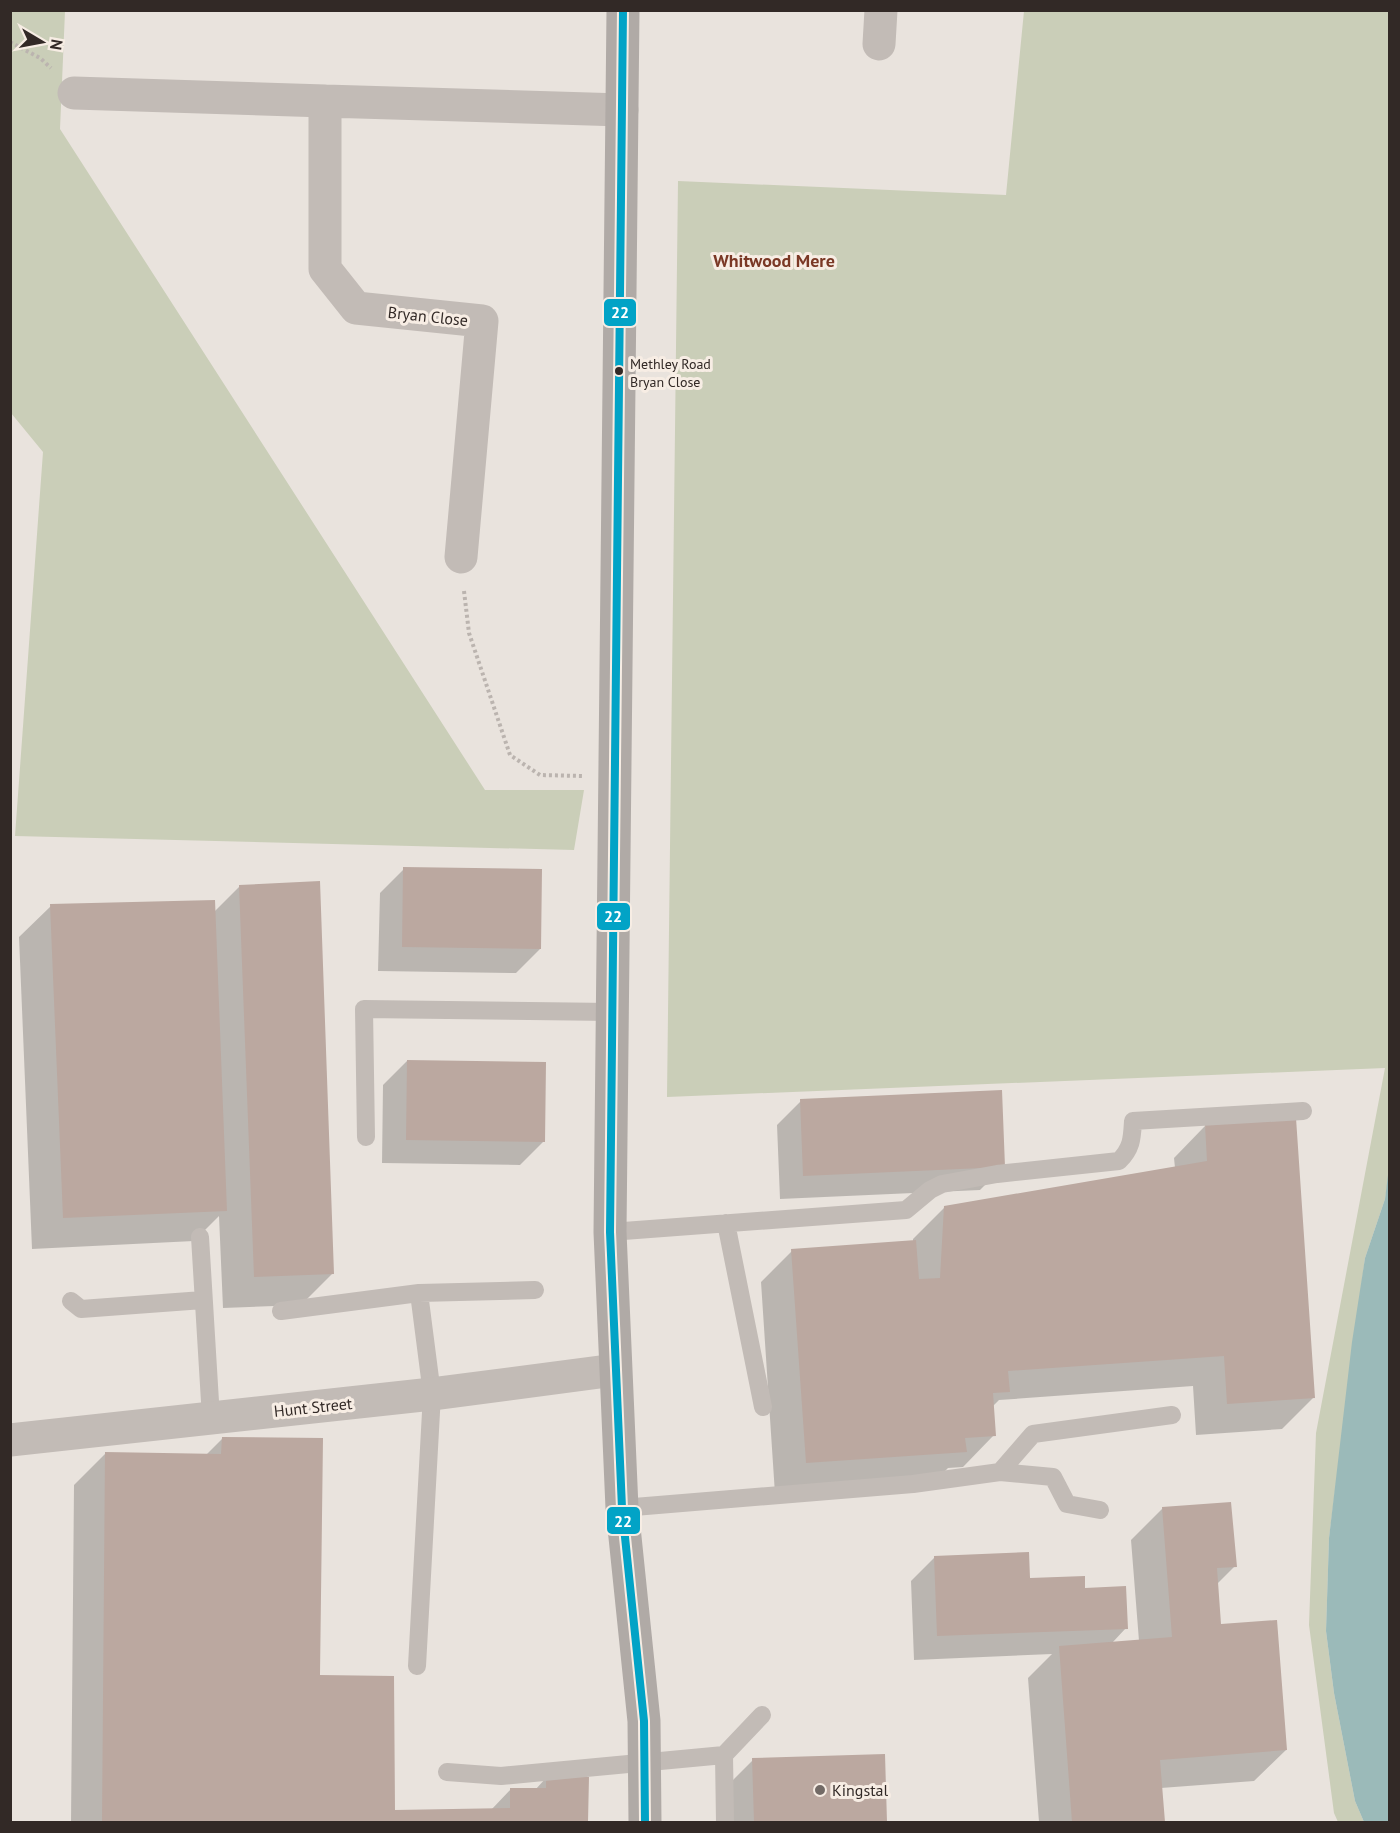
<svg xmlns="http://www.w3.org/2000/svg" width="1400" height="1833" font-family="'PT Sans',sans-serif">
<style>
.green{fill:#caceb8}
.water{fill:#9bbab9}
.shadow{fill:#0003}
.building{fill:#bba8a0}
.lines{fill:none;stroke-linecap:round;stroke-linejoin:round}
.path{stroke:#bbb4af;stroke-width:4;stroke-dasharray:3 3;stroke-linecap:butt}
.service{stroke:#c2bbb6;stroke-width:18}
.minor{stroke:#c2bbb6;stroke-width:33}
.primary{stroke:#b0aaa6;stroke-width:33}
.bus-1-casing{stroke:#f7ede4;stroke-width:12}
.bus-1{stroke:#02a3c6;stroke-width:8}
.bus-dot{fill:#322926;stroke:#f7ede4;stroke-width:2}
.poi-dot{fill:#726a66;stroke:#f7ede4;stroke-width:2}
.labels{text-anchor:middle;stroke-width:6;stroke-linejoin:round;paint-order:stroke}
.bus-label{font-size:14px;fill:#322926;stroke:#f7ede4;text-anchor:start}
.street-label{font-size:16px;fill:#322926;stroke:#f7ede4}
.poi-label{font-size:16px;fill:#322926;stroke:#f7ede4;text-anchor:start}
.neighbourhood-label{font-size:18px;font-weight:bold;fill:#7a3825;stroke:#f7ede4}
.line-badge{stroke:#f7ede4;stroke-width:2}
.badge-label{font-size:16px;text-anchor:middle;font-weight:bold;fill:#fff}
</style>
<rect width="100%" height="100%" fill="#e9e3dd"/>
<path class="green" d="M10 11H65L60 129 485 790H584L574 850 15 836 43 452 11 413Z
M1024 11H1389L1390 1167 1385 1199 1365 1258 1329 1538 1326 1631 1334 1693 1355 1801 1364 1822H1338L1334 1813 1309 1625 1316 1433 1385 1068 667 1097 678 181 1006 195Z"/>
<path class="water" d="M1389 1167 1390 1822H1364L1355 1801 1334 1693 1326 1631 1329 1538 1352 1342 1365 1258 1385 1199Z"/>
<path class="shadow" d="M404 869 540 949 516 973 378 971 380 893Z
M240 886 333 1273 301 1305 223 1308 219 1216 194 1241 32 1249 19 937 51 906 214 912Z
M407 1061 544 1141 520 1165 382 1163 383 1085Z
M801 1101 1004 1166 980 1190 780 1199 777 1125Z
M1205 1126 1314 1397 1282 1429 1196 1435 1193 1386 999 1400 992 1407 994 1435 963 1467 948 1468 934 1482 775 1494 761 1282 792 1251 913 1242V1239L944 1208 1175 1168 1174 1158Z
M222 1439 319 1677 393 1811 491 1810 511 1789 535 1790 546 1778 587 1779V1822H71L74 1485 105 1454 206 1455Z
M1163 1508 1235 1566 1217 1584 1220 1626 1286 1750 1254 1781 1161 1788 1163 1822H1039L1028 1678 1052 1654 914 1660 911 1581 935 1557 1029 1580 1083 1589 1126 1628 1112 1643 1139 1641 1131 1540Z
M884 1756 886 1822H730L729 1784 753 1760Z"/>
<path class="building" d="M403 867 542 869 541 949 402 947Z
M320 881 334 1274 254 1277 239 885Z
M215 900 227 1211 63 1218 50 904Z
M407 1060 546 1062 545 1142 406 1140Z
M1002 1090 1005 1167 803 1176 800 1099Z
M1296 1118 1315 1398 1227 1404 1224 1356 1008 1371 1010 1392 993 1393 996 1436 965 1438 967 1452 806 1463 791 1249 916 1240 919 1279 940 1278 944 1206 1207 1161 1205 1125Z
M222 1437 323 1438 320 1675 394 1676 395 1810 510 1808V1788H546V1777H589L588 1822H102L105 1452 221 1454Z
M1231 1502 1237 1567 1217 1568 1221 1624 1277 1620 1287 1750 1160 1760 1165 1822H1072L1059 1646 1172 1637 1162 1507Z
M1029 1552 1030 1578 1085 1576V1588L1126 1586 1128 1629 937 1636 934 1556Z
M885 1754 887 1822H754L752 1758Z"/>
<g class="lines">
<path class="path" d="M10 42 40 58 51 68
M464 591 469 633 510 755 540 775 583 776"/>
<path class="service" d="M366 1137 364 1009 613 1012
M726 1223 763 1407
M610 1232 906 1210 930 1190 942 1184 997 1174 1119 1161C1132 1148 1132 1138 1133 1121L1303 1111
M200 1237 211 1418
M71 1301 81 1309 203 1300
M281 1311 419 1293
M1000 1472 1053 1477 1067 1504 1100 1510
M622 1508 913 1484 1000 1472 1033 1434 1172 1415
M417 1666 432 1394 419 1293 535 1290
M724 1755 725 1822
M447 1772 501 1776 724 1755 762 1715"/>
<path class="minor" d="M879 44 881 10
M74 93 325 101
M461 557 482 321 356 308 325 269V101L622 110
M10 1440 432 1394 615 1370"/>
<path class="primary" d="M623 10 610 1232 622 1508 644 1721 645 1822"/>
<defs>
<path id="bus-1" d="M623 10 610 1232 622 1508 644 1721 645 1822"/>
</defs>
<use href="#bus-1" class="bus-1-casing"/>
<use href="#bus-1" class="bus-1"/>
</g>
<circle class="bus-dot" cx="619" cy="371" r="5"/>
<circle class="poi-dot" cx="820" cy="1790" r="6"/>
<g class="labels">
<g class="bus-label">
<text x="630" y="369">Methley Road<tspan x="630" dy="18">Bryan Close</tspan></text>
</g>
<g class="street-label">
<text transform="translate(428 316) rotate(6)" y="6">Bryan Close</text>
<text transform="translate(313 1407) rotate(-6)" y="6">Hunt Street</text>
</g>
<g class="poi-label">
<text x="832" y="1796">Kingstal</text>
</g>
<g class="neighbourhood-label">
<text x="774" y="267">Whitwood Mere</text>
</g>
</g>
<g class="line-badge">
<rect x="603" y="298" width="34" height="29" rx="6" fill="#02a3c6"/>
<rect x="596" y="902" width="35" height="29" rx="6" fill="#02a3c6"/>
<rect x="606" y="1506" width="35" height="29" rx="6" fill="#02a3c6"/>
</g>
<g class="badge-label">
<text x="620" y="318">22</text>
<text x="613" y="922">22</text>
<text x="623" y="1527">22</text>
</g>
<rect width="1400" height="1833" fill="none" stroke="#322926" stroke-width="24"/>
<g transform="translate(42 42) rotate(100)" stroke="#f7ede4" stroke-width="4.5" paint-order="stroke">
<path d="M0-4.5L10 22L0 15L-10 22Z" fill="#322926"/>
<text y="-9" font-size="16" font-weight="bold" text-anchor="middle" fill="#322926">N</text>
</g>
</svg>
